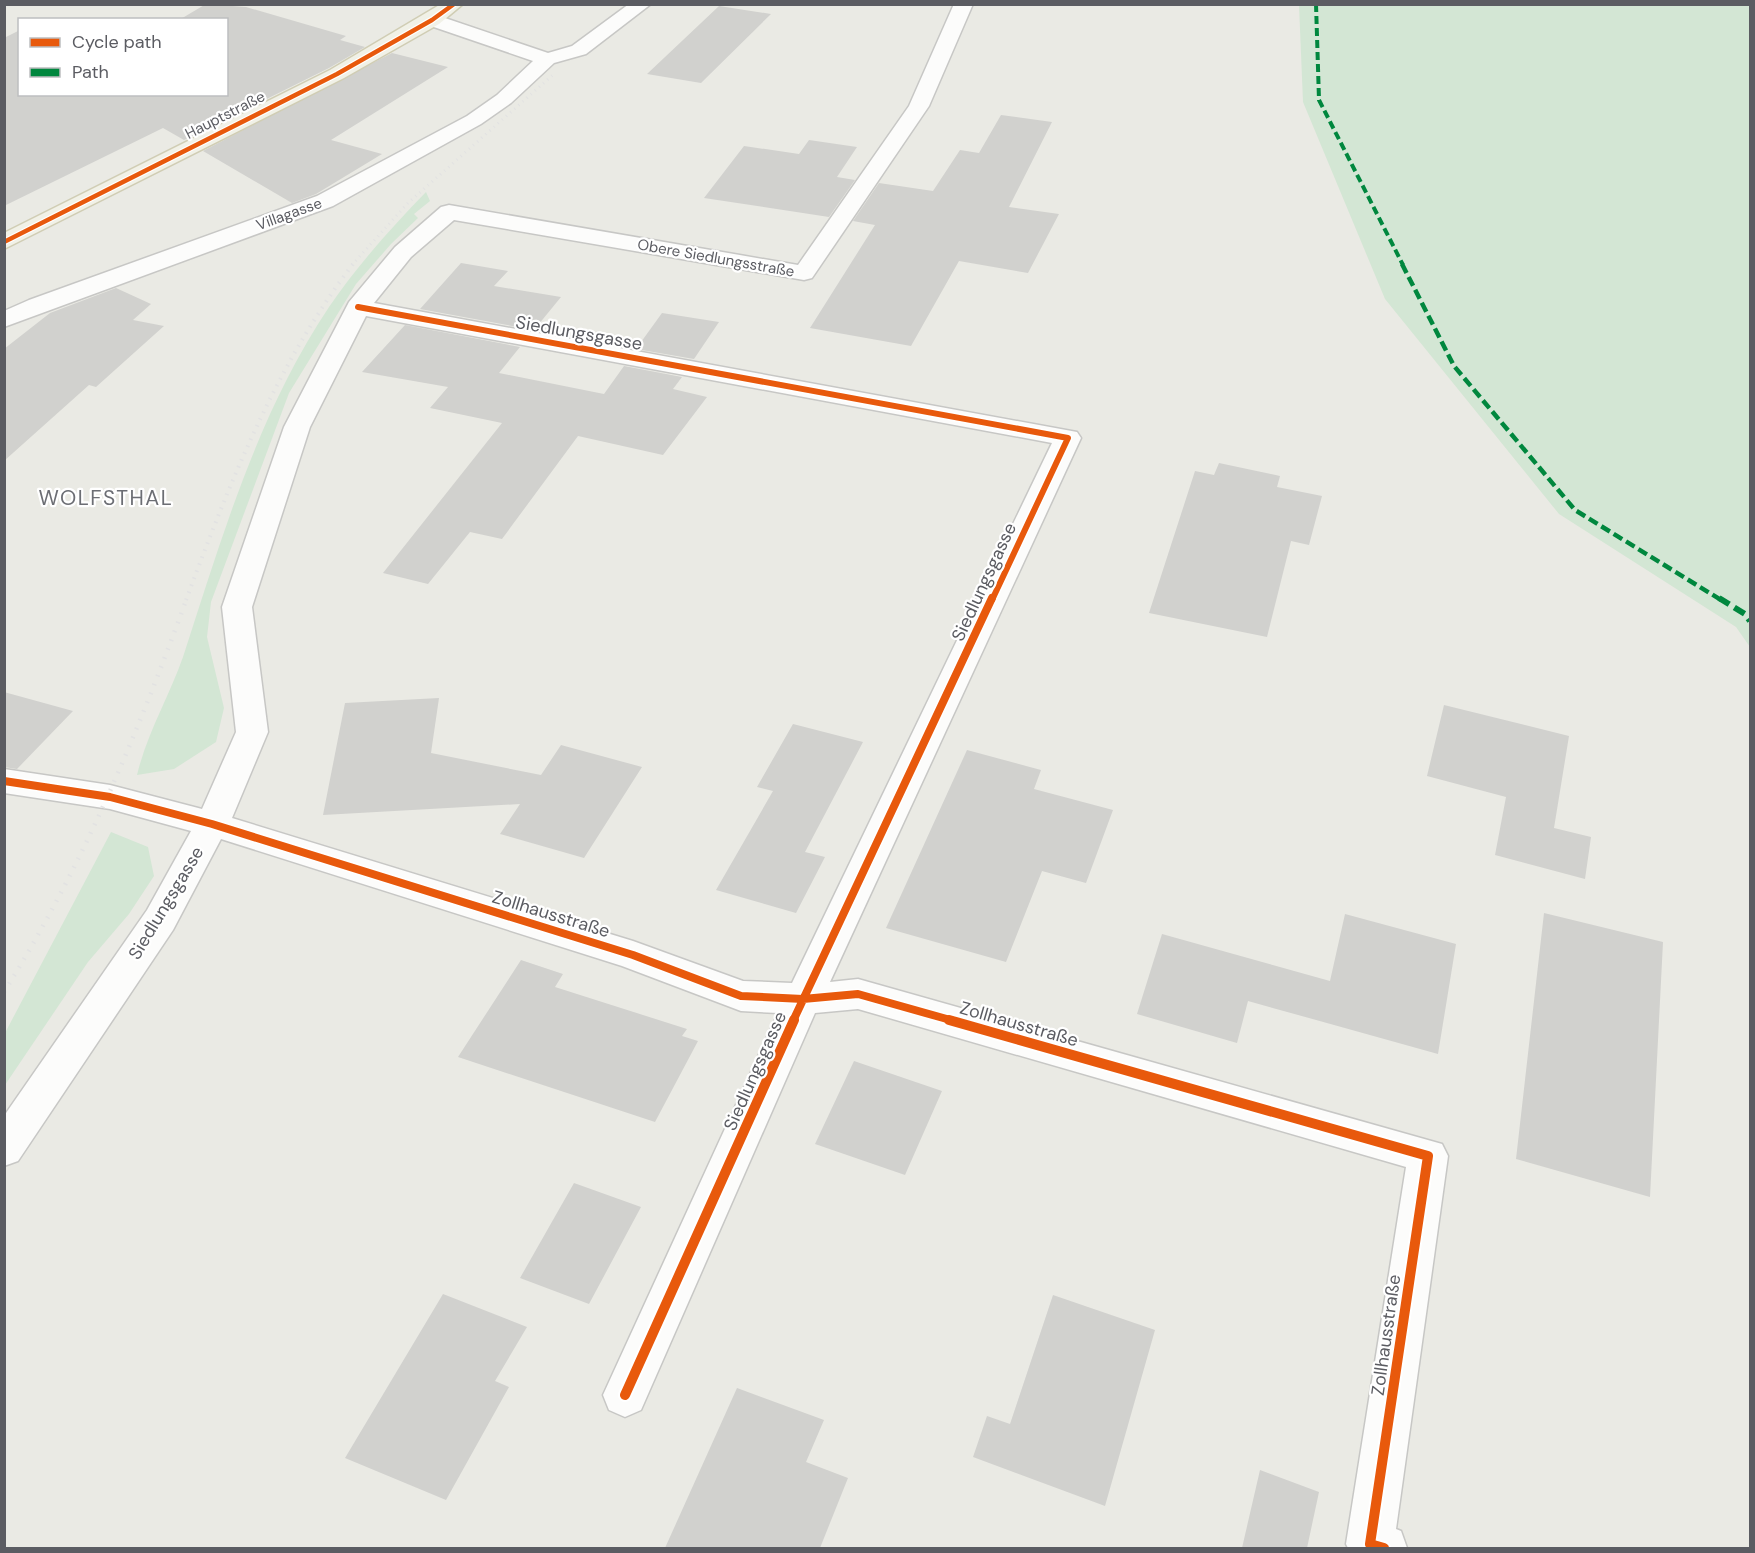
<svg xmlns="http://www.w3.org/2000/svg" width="1755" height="1553" font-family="'DM Sans',sans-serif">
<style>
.green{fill:#d3e6d4}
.building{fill:#d1d1ce}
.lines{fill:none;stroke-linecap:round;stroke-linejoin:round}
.minor-casing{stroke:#c7c7c5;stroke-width:3}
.primary-casing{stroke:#d0cdb4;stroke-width:3}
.minor{fill:#fcfcfb;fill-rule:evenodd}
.primary{fill:#f1f1e7;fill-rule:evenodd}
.rail-far2{stroke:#e2e2e2;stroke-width:3;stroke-dasharray:1 4.5;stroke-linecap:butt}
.rail-far1{stroke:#e2e2e2;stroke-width:4;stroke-dasharray:1.5 6;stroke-linecap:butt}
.rail{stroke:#e2e2e2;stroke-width:4.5;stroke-dasharray:1.5 8;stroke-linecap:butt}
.quiet-far2{stroke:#00873e;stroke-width:4;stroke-dasharray:8 4;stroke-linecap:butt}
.quiet-far1{stroke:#00873e;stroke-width:4.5;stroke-dasharray:10 4.5;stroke-linecap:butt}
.quiet{stroke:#00873e;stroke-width:6;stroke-dasharray:12 6;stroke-linecap:butt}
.cycleway-far3-casing{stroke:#fff;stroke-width:7}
.cycleway-far2-casing{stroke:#fff;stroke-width:9}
.cycleway-far1-casing{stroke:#fff;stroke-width:11}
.cycleway-casing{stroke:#fff;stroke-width:14}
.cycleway-far3{stroke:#e8590c;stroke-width:4.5}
.cycleway-far2{stroke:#e8590c;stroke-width:6}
.cycleway-far1{stroke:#e8590c;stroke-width:8}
.cycleway{stroke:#e8590c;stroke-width:10}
.labels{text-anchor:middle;stroke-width:4.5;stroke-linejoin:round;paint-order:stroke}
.far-street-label{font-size:15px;fill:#5b5c62;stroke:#fff}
.street-label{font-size:18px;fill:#5b5c62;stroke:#fff}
.quarter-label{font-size:21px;letter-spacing:1.5px;fill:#6c6e74;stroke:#fff}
</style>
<rect width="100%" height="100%" fill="#eaeae4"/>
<path class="green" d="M1299 5H1750V647L1736 627 1559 514 1385 299 1303 102Z
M426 192 430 201 414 214 418 218 391 244 356 284 289 393 211 602 207 637 224 708 216 742 174 769 137 775C147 733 169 697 183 657 222 537 258 413 329 307 357 266 391 228 426 192Z
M111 832 148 847 154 876 129 914 88 962 5 1085V1033Z"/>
<path class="building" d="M206 4 246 7 346 36 340 40 365 47 329 68 184 140 163 128 4 206V38L20 30V94H226V20H179Z
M719 6 771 14 701 83 647 74Z
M392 53 448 67 331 140 382 154 316 194 292 203 203 151Z
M1001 115 1052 122 1009 207 1059 214 1028 273 959 261 911 346 810 328 875 225 853 221 879 183 933 191 960 150 979 153Z
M809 140 857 147 837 177 855 180 829 217 704 198 744 146 799 154Z
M461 263 508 271 494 286 561 297 534 330 420 309Z
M116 288 151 304 133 320 164 326 96 387 89 385 4 461V349L50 313Z
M662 313 719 322 694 359 636 349Z
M405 325 520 347 499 373 604 394 624 366 682 377 673 389 707 397 663 455 578 436 502 539 470 532 428 584 383 573 502 423 430 408 448 387 362 372Z
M1219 463 1280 476 1277 487 1322 496 1309 545 1291 541 1267 637 1149 613 1195 471 1214 475Z
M4 692 73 711 17 769 4 767Z
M439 698 431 753 541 775 561 745 642 767 584 858 500 834 520 804 323 815 345 703Z
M1444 705 1569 736 1554 828 1591 837 1585 879 1495 855 1506 797 1427 776Z
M793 724 863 742 805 852 825 857 796 913 716 890 773 791 757 787Z
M967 750 1041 770 1034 789 1113 810 1086 883 1042 871 1006 962 886 928Z
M1544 913 1663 942 1650 1197 1516 1159Z
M1345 914 1456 944 1438 1054 1248 1001 1237 1043 1137 1014 1162 934 1330 981Z
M521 960 563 974 555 987 687 1029 682 1036 698 1041 655 1122 458 1057Z
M854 1061 942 1091 905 1175 815 1144Z
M574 1183 641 1207 589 1304 520 1278Z
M443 1294 527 1327 495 1381 509 1387 446 1500 345 1458Z
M1053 1295 1155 1330 1105 1506 973 1457 987 1416 1010 1424Z
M737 1388 824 1420 806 1462 848 1478 820 1548H665Z
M1260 1470 1319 1492 1307 1548H1242Z"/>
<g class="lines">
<defs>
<path id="minor" d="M629 4H651L586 54 554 63 511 103 481 124 333 206 4 327V311L29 300 317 196 467 116 497 95 533 61 425 24 422 20 425 16H439L548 53 572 46Z
M954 4H973L929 106 812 278 804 280 454 220 411 257 374 303 1077 432 1081 438 830 982 858 979 1442 1144 1448 1156 1396 1529 1401 1531 1407 1548H1348L1346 1544 1406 1167 858 1009 815 1013 641 1410 625 1417 609 1410 603 1395 778 1013 741 1011 622 966 221 839 173 930 18 1161 4 1166V1116L147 910 191 831 110 809 4 793V769L110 785 202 809 236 732 222 607 284 427 349 302 395 247 441 207 449 205 798 265 909 106ZM366 316 1052 443 792 983 743 981 633 941 232 818 268 732 252 607 310 427Z"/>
<path id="primary" d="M441 4H463L439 24 344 78 4 249V233L330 70Z"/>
</defs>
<use href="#minor" class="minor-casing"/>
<use href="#primary" class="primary-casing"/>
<use href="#minor" class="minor"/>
<use href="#primary" class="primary"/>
<path class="rail-far2" d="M352 265 408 203 554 74"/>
<path class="rail-far1" d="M186 600C230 482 276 365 353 264"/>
<path class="rail" d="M4 992C83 866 136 737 187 598"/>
<path class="quiet-far2" d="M1316 4 1319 100 1403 265"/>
<path class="quiet-far1" d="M1402 264 1454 366 1575 510 1721 600"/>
<path class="quiet" d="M1719 598 1745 614 1750 621"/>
<defs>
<path id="cycleway-far3" d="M4 242 337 74 432 20 454 4"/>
<path id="cycleway-far2" d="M358 307 1068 438 992 600"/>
<path id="cycleway-far1" d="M4 781 110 797 212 824 633 955 741 996 803 999 858 994 954 1021
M793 1021 992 598"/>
<path id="cycleway" d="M949 1020 1428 1156 1370 1544 1384 1548
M625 1395 794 1020"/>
</defs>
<use href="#cycleway-far3" class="cycleway-far3-casing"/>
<use href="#cycleway-far2" class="cycleway-far2-casing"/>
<use href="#cycleway-far1" class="cycleway-far1-casing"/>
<use href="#cycleway" class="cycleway-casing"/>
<use href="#cycleway-far3" class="cycleway-far3"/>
<use href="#cycleway-far2" class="cycleway-far2"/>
<use href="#cycleway-far1" class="cycleway-far1"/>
<use href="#cycleway" class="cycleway"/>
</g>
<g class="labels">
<g class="far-street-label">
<text transform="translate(225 115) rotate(-27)" y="5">Hauptstraße</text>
<text transform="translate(289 214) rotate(-20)" y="5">Villagasse</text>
<text transform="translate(716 258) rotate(10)" y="5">Obere Siedlungsstraße</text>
</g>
<g class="street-label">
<text transform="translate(579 333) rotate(10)" y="6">Siedlungsgasse</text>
<text transform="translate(984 582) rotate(-65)" y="6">Siedlungsgasse</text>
<text transform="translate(166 903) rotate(-59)" y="6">Siedlungsgasse</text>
<text transform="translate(551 914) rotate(17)" y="6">Zollhausstraße</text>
<text transform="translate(1019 1024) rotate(16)" y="6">Zollhausstraße</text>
<text transform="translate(755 1071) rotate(-66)" y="6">Siedlungsgasse</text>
<text transform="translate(1386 1335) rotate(-82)" y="6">Zollhausstraße</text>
</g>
<g class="quarter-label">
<text x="106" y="505">WOLFSTHAL</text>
</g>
</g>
<rect width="1755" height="1553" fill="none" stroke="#5b5c62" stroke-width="12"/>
<rect x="18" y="18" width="210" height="78" fill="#ffffff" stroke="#bdbec0" stroke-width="1.5"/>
<rect x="30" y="38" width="30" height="9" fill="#e8590c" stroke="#bdbec0" stroke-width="1.5"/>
<text x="72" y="48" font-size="18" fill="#5b5c62">Cycle path</text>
<rect x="30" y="68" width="30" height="9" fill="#00873e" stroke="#bdbec0" stroke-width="1.5"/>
<text x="72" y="78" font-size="18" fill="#5b5c62">Path</text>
</svg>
